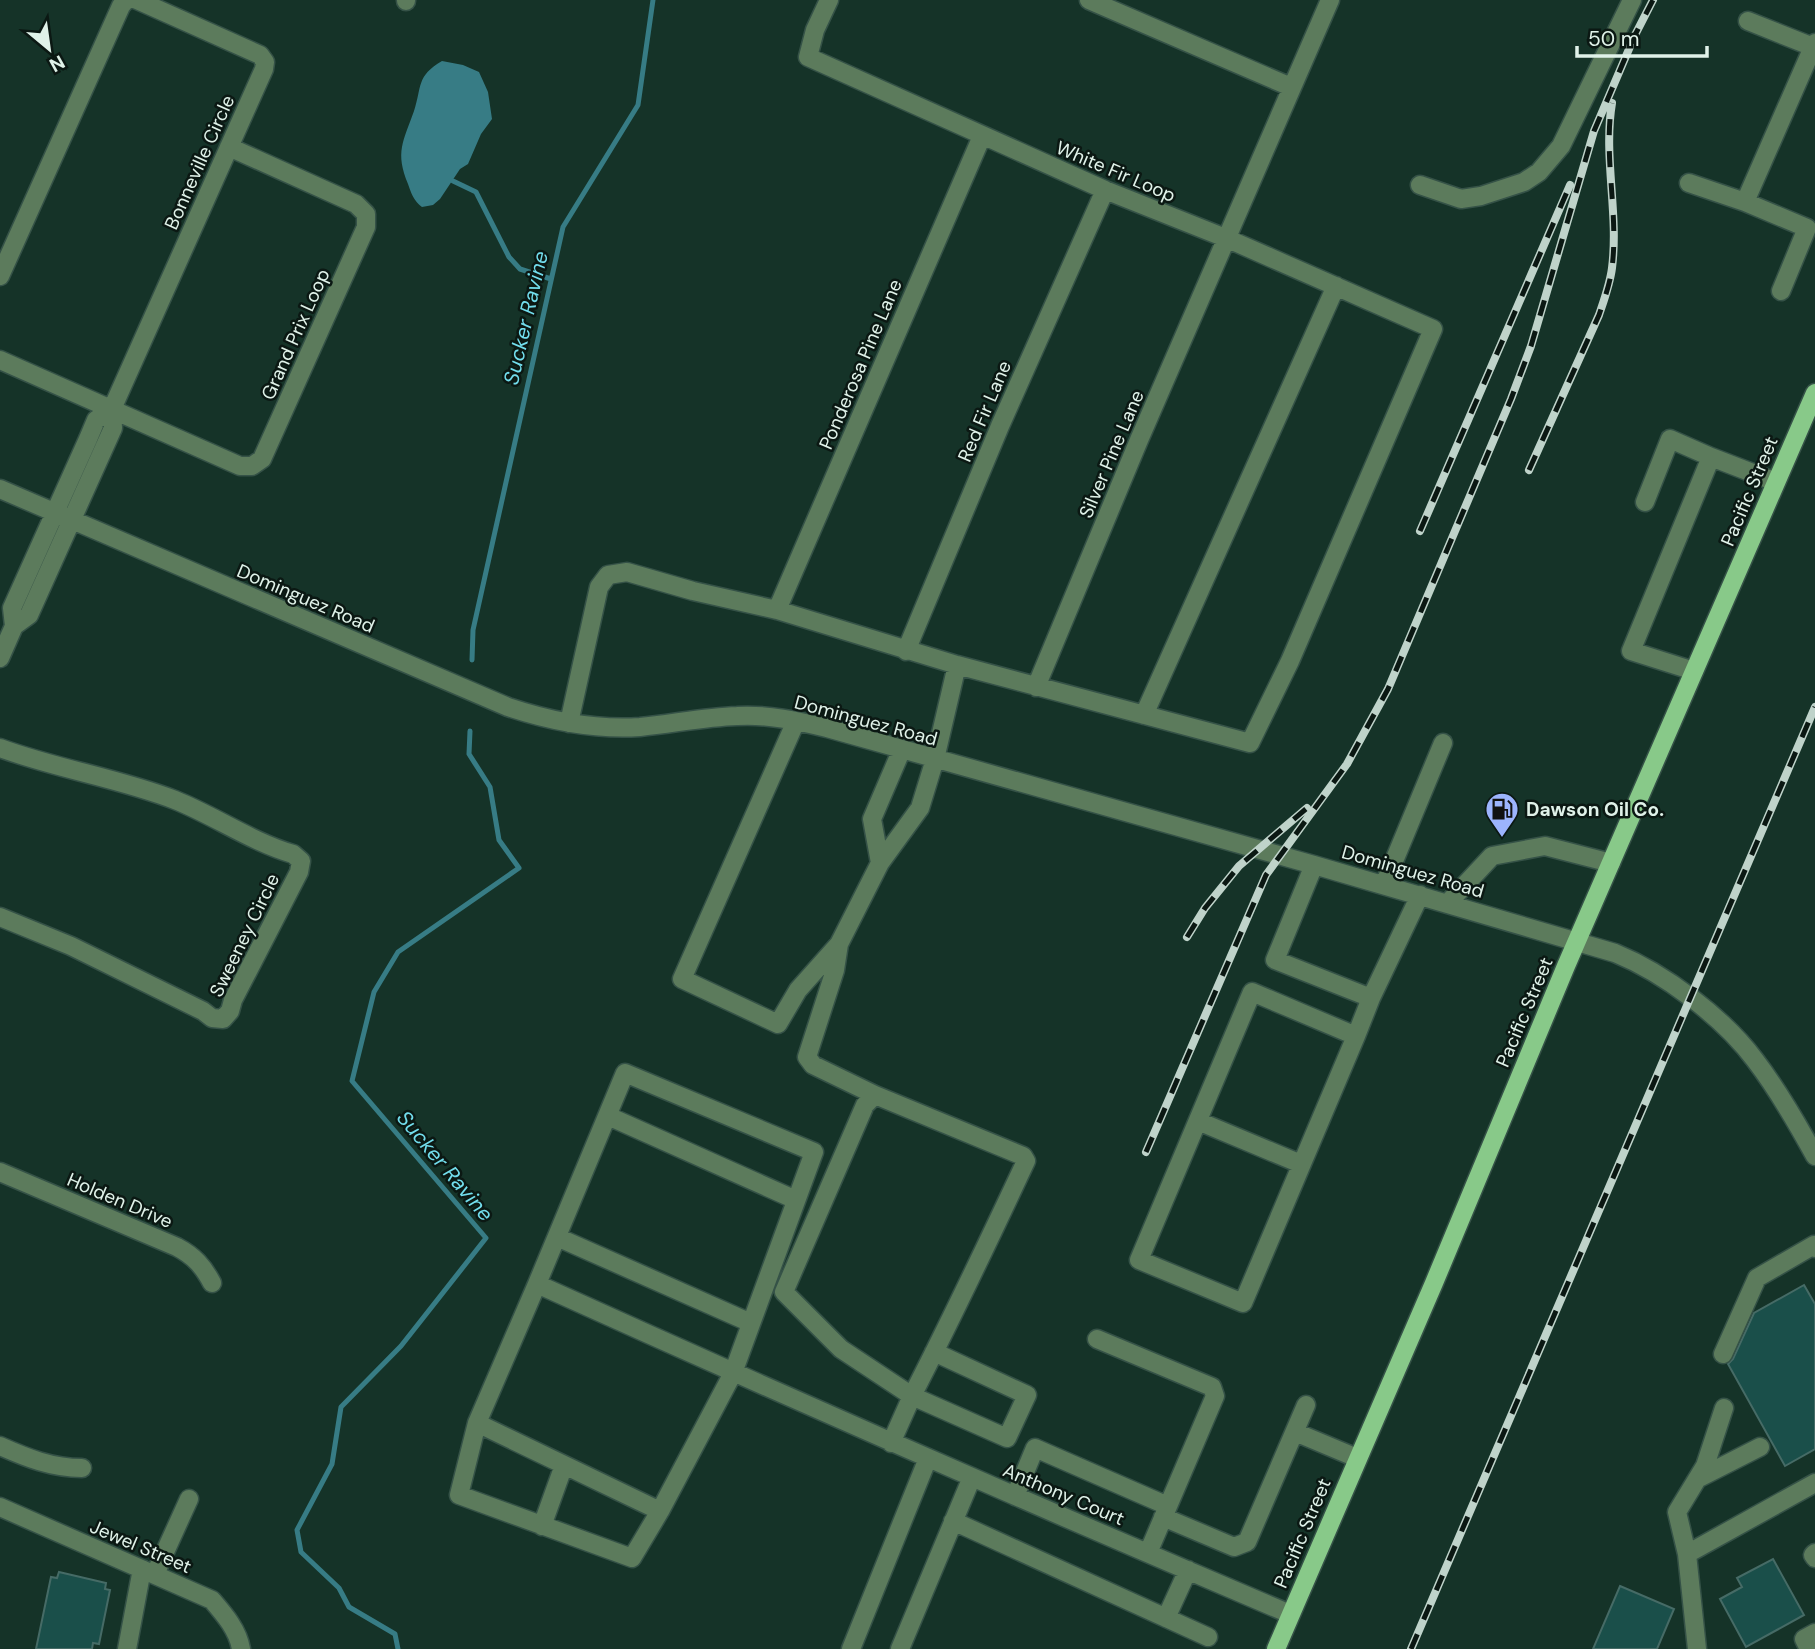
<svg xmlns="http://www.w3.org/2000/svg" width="1815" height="1649" font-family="'DM Sans',sans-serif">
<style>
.water{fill:#377c85}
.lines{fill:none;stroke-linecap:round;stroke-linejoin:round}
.stream{stroke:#377c85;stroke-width:5}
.building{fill:#1a4f4a;stroke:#466b66;stroke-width:2}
.minor-casing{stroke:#355247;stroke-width:21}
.major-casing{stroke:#355247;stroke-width:21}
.minor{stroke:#5c7b5c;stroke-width:18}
.major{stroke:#88c989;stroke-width:18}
.rail-casing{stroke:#bfd3ca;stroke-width:8}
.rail{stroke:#0b1813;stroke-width:5;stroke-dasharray:16;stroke-linecap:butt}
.labels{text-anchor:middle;stroke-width:5;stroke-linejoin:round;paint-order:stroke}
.street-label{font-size:19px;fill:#e0f2e9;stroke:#0b1813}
.poi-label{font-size:19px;font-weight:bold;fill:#e0f2e9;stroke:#0b1813;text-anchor:start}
.water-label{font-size:21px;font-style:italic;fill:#72ddec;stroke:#0b1813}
</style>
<rect width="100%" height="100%" fill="#153328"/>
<path class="water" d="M442 61 463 65 479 72 488 92 492 119 481 134 468 164 460 169 440 199 433 205 422 207C414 201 411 193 408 184 395 152 403 142 414 111 422 87 416 76 442 61Z"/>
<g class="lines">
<path class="stream" d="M453 181 476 192 509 257 520 269 551 279
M472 660 473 630 563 227 638 105 653 0
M398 1649 395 1634 349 1607 339 1588 301 1552 297 1530 332 1464 341 1407 401 1346 486 1238 352 1081 374 992 398 952 519 868 499 840 490 787 469 754 470 731"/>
</g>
<path class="building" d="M1804 1285 1815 1304V1449L1785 1466 1728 1364 1733 1359 1754 1313Z
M1773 1559 1804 1615 1746 1647 1720 1599 1742 1587 1737 1578Z
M59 1572 106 1583 105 1589 110 1590 99 1644 93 1643 92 1649H36L51 1577 57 1578Z
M1620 1586 1674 1609 1657 1649H1593Z"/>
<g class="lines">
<defs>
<path id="minor" d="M1089 0 1291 87
M406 1V0
M1748 21 1813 47 1815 43
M1689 183 1745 202
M1420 185 1461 199 1481 196 1524 182 1539 172 1561 146 1632 0
M0 276 121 6 126 0
M1781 291 1807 228 1745 202 1813 47 1815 48
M0 360 240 466H252L262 459 366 227V214L356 204 229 147
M0 489 508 707C550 721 595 730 640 727 672 724 704 717 737 716 767 714 798 721 827 728L1314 865 1615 953C1664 973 1723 1017 1755 1060 1778 1090 1797 1123 1815 1156
M1645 502 1670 439 1711 457
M777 610 982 136
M14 626 12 608 88 439 96 420 112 409
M906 651 1000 426 1105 190
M0 658 14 626 29 615 113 428 112 409 264 69 265 62 260 55 137 0
M1694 671 1631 651 1711 457 1776 482
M1036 687 1139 440 1330 0
M1144 715 1336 286
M796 721 682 979 778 1024 798 990 839 944 880 863 872 819 902 749
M569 723 599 587 608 575 627 572 693 591 777 610 957 665 1250 743 1290 661 1433 329 1228 239 1105 190 808 57 815 30 829 0
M0 748C57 769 118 778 175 800 215 816 252 842 293 854L301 861 299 872 233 1000 230 1011 223 1019 212 1018 203 1011 71 946 0 917
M880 863 920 808 935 759 957 665
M1314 865 1275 960 1371 998 1420 895
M1384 885 1443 743
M1448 903 1492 856 1545 846 1611 863
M839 944 835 970 807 1057 813 1065 875 1095
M1356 1036 1252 992 1139 1260 1243 1303 1356 1036 1371 998
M608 1116 796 1200
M1198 1121 1301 1164
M0 1172 177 1247C194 1256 203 1266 212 1283
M557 1237 751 1323
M537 1284 477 1423 660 1511 733 1373 814 1152 625 1073 537 1284C787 1397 1038 1507 1290 1614
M1097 1339 1212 1387 1215 1396 1148 1553
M1723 1354 1757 1278 1814 1245 1815 1248
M477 1423 459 1495 632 1558 660 1511
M1295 1432 1357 1458
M891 1443 912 1396 841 1349 784 1292 865 1105 875 1095 1023 1156 1026 1161C989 1240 952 1318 912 1396L1007 1438 1027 1395 934 1352
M0 1446C27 1458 52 1468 82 1468
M1697 1479 1760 1447
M1015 1496 1035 1448 1168 1506
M0 1507 212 1600C224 1614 238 1630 241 1649
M1163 1517 1234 1547 1247 1542 1306 1405
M953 1521 1208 1637
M542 1526 564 1465
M1815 1553 1813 1555 1815 1558
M1687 1554 1815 1483
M155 1574 189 1499
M1166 1618 1188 1570
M127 1649 142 1569
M851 1649 928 1458
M900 1649 972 1477
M1697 1649 1687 1554 1677 1512 1705 1466 1724 1408
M1809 1649 1804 1639 1815 1633"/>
<path id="major" d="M1276 1649 1434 1283 1566 966 1815 393"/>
</defs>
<use href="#minor" class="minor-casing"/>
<use href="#major" class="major-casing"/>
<use href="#minor" class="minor"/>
<use href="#major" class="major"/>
<defs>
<path id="rail" d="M1529 470 1599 315C1604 300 1610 284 1612 268 1619 213 1603 157 1612 103
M1420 531 1570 185
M1187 937 1205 908 1239 866 1307 808
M1146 1152 1266 875 1347 764 1388 689 1511 399 1531 346 1594 131 1635 35 1653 0
M1411 1649 1815 707"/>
</defs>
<use href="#rail" class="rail-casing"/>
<use href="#rail" class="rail"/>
</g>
<defs>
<symbol id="fuel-pin" viewBox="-11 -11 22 30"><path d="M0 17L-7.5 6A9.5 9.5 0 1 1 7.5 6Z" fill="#9cb4fd" stroke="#0b1813"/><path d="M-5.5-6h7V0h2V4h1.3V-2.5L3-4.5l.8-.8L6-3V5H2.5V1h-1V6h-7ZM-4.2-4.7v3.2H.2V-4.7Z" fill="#111"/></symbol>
</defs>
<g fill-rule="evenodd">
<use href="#fuel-pin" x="1483" y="790" width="38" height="52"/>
</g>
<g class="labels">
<g class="street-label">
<text transform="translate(199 162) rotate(-66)" y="7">Bonneville Circle</text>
<text transform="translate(1116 171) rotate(23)" y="7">White Fir Loop</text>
<text transform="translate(295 334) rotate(-66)" y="7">Grand Prix Loop</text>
<text transform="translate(860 364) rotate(-67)" y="7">Ponderosa Pine Lane</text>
<text transform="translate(984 411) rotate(-67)" y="7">Red Fir Lane</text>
<text transform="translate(1111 454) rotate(-67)" y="7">Silver Pine Lane</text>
<text transform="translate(1749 491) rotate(-67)" y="7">Pacific Street</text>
<text transform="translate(306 598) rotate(23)" y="7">Dominguez Road</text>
<text transform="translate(866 720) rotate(15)" y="7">Dominguez Road</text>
<text transform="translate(1413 871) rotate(16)" y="7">Dominguez Road</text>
<text transform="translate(244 935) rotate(-64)" y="7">Sweeney Circle</text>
<text transform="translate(1524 1012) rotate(-67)" y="7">Pacific Street</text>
<text transform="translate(120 1200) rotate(23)" y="7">Holden Drive</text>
<text transform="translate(1064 1494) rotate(23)" y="7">Anthony Court</text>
<text transform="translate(1302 1533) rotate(-67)" y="7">Pacific Street</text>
<text transform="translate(141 1546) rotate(23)" y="7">Jewel Street</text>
</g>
<g class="poi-label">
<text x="1526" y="816">Dawson Oil Co.</text>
</g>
<g class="water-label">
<text transform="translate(526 318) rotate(-77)" y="7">Sucker Ravine</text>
<text transform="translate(445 1166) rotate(50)" y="7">Sucker Ravine</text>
</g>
</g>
<g transform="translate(49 49) rotate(151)" stroke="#0b1813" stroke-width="5" paint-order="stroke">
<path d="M0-5L12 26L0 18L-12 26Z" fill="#e0f2e9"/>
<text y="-10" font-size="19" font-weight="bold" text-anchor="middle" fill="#e0f2e9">N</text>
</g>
<path d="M1577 46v10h130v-10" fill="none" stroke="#e0f2e9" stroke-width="3.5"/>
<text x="1588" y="46" font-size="21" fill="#e0f2e9" stroke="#0b1813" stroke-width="5" paint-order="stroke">50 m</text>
</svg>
